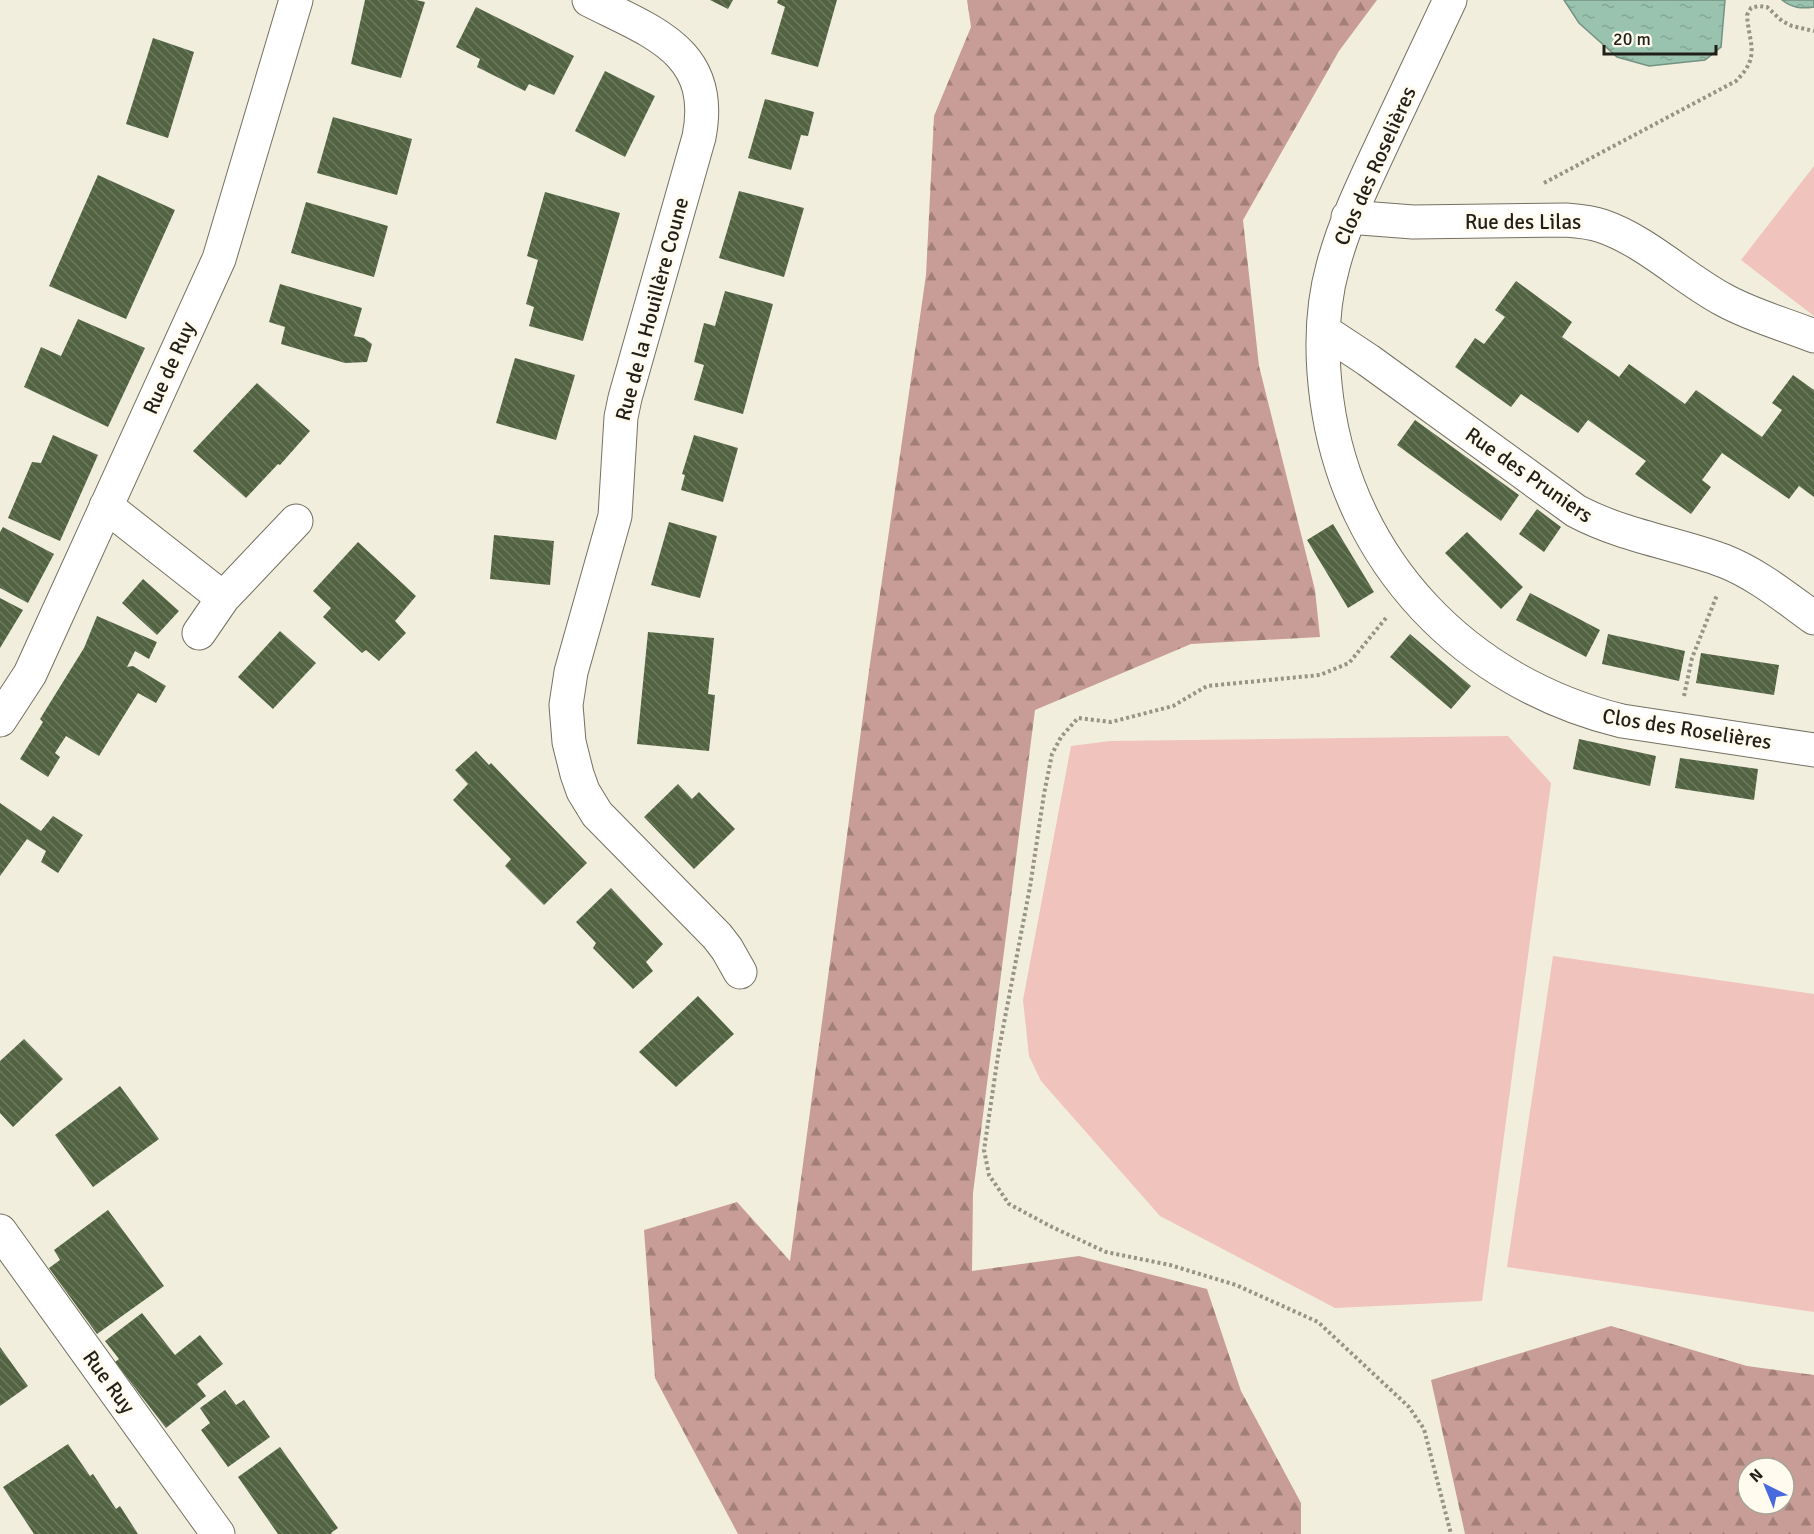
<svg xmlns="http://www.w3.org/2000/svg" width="1814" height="1534" font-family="Signika,sans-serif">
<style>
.grass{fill:#f0c3bd}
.forest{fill:url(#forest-firs);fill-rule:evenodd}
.water{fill:url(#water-ripples);stroke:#759282;stroke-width:1.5}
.building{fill:url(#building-back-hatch)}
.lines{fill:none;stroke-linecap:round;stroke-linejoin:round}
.minor-casing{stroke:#747162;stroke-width:35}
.path{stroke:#969387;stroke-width:4;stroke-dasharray:3 3;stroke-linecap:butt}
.minor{stroke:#fff;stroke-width:33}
.labels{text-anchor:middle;stroke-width:6;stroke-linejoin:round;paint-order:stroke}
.street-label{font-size:21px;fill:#211f19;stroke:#fffbee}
</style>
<defs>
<pattern id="forest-firs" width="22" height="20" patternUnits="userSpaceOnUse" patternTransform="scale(1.5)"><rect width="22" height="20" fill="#c99d97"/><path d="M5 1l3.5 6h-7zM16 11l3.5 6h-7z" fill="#a37f7a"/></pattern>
<pattern id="water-ripples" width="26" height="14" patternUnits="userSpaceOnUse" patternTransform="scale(1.5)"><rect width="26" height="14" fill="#99c3af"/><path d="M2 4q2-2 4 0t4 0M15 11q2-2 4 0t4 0" fill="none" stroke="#84a796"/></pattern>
<pattern id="building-back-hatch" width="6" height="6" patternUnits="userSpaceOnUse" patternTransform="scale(1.5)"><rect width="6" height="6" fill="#526342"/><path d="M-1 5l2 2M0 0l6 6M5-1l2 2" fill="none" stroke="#6c7960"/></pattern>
</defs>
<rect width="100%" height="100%" fill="#f2eedd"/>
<path class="grass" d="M1814 166V316L1741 260Z
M1508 736 1551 783 1482 1301 1335 1308 1160 1216 1041 1081 1029 1056 1023 1000 1071 746 1110 741Z
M1553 956 1814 994V1312L1507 1267Z"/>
<path class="forest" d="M967 0H1377L1339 51 1243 220 1259 366 1315 590 1320 637 1191 644 1035 710 973 1193 972 1271 1079 1256 1207 1289 1241 1391 1301 1503V1534H738L655 1378 644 1230 737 1202 790 1261 871 656 926 275 934 116 971 27Z
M1611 1326 1747 1366 1814 1375V1534H1465L1431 1380ZM1748 1468H1784V1504H1748Z"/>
<path class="water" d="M1564 0H1725L1721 47 1705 60 1649 66 1617 57 1579 23Z
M1782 0H1814V7C1801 9 1792 8 1782 0Z"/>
<path class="building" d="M365 0H416L425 2 401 78 351 64Z
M710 0H733L728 9Z
M778 0H837L818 67 771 54 785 7 777 3Z
M476 7 574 56 554 95 529 84 525 91 477 67 480 59 456 47Z
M153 38 194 52 168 138 126 124Z
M605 71 655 96 625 157 575 131Z
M765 99 814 112 808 136 801 135 791 170 748 158Z
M333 117 412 139 397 195 317 173Z
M98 175 175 210 126 319 49 286Z
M739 191 804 208 784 277 719 258Z
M545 192 620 213 583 341 529 326 534 307 526 304 538 260 527 256Z
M306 202 388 226 374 277 291 253Z
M1516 281 1572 322 1562 337 1619 377 1629 364 1685 404 1696 390 1762 437 1782 410 1772 403 1793 375 1814 390V497L1799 486 1789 499 1722 453 1702 480 1711 487 1691 514 1635 474 1646 461 1588 420 1578 433 1521 394 1511 407 1455 367 1475 338 1484 344 1505 317 1495 310Z
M280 284 362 308 354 336 364 338 372 344 367 362 345 363 281 344 285 327 269 322Z
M725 291 773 304 743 414 694 400 704 365 694 362 704 323 715 326Z
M78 319 145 348 108 427 24 387 41 347 61 356Z
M515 358 575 375 556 440 496 423Z
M257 383 310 431 280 465 278 464 246 498 193 451Z
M1415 420 1519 495 1501 521 1397 445Z
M53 435 98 455 60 541 8 518 32 462 41 463Z
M694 435 738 448 723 502 681 490 685 475 682 474Z
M1537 509 1561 527 1544 552 1519 534Z
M669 522 717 536 700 598 651 585Z
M1333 524 1374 592 1348 608 1307 540Z
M3 527 54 554 28 603 0 588V532Z
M1467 532 1523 587 1501 609 1445 553Z
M494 535 554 541 550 585 490 579Z
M358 542 416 596 395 621 406 633 379 661 366 650 362 653 323 617 331 608 313 591Z
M143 579 179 611 157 635 122 603Z
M1530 593 1600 630 1586 657 1516 620Z
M0 598 23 610 0 648Z
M97 616 157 642 149 659 135 651 127 667 133 666 166 686 156 703 138 693 99 756 66 736 55 753 60 757 48 777 20 759 43 722 40 719 84 648Z
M280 631 316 663 273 709 238 677Z
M648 632 714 638 708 694 715 695 709 751 637 744Z
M1410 634 1471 686 1451 709 1390 657Z
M1608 634 1685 651 1679 681 1602 664Z
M1701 653 1779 665 1774 695 1696 683Z
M1579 739 1656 756 1650 786 1573 769Z
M476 751 489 765 491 763 587 863 544 905 505 866 511 859 453 800 468 784 455 770Z
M1680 758 1758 769 1754 800 1675 788Z
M678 784 692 799 699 792 735 829 694 869 644 817Z
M0 803 41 831 53 816 83 835 58 873 41 862 46 851 27 839 0 876Z
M611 888 663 944 646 962 653 971 633 989 593 948 596 943 576 922Z
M698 996 734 1034 676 1087 639 1052Z
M24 1039 63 1079 13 1127 0 1113V1061Z
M120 1086 159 1139 93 1187 55 1135Z
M108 1210 164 1286 97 1334 49 1268 60 1260 54 1250Z
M142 1313 175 1355 200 1335 223 1364 197 1384 206 1396 166 1428 115 1362 119 1359 105 1341Z
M0 1347 28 1386 0 1406Z
M225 1390 236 1405 244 1400 270 1437 228 1467 201 1430 210 1423 200 1408Z
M68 1444 90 1476 93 1474 116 1509 120 1506 138 1534H34L3 1487Z
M280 1447 338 1528 331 1533 332 1534H278L238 1477Z"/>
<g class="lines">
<defs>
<path id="minor" d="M589 0C652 32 716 51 699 137L625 398 621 417 615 516 571 672 566 705 569 742 577 774 583 791 597 814 717 936 727 949 740 972
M1450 0C1428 47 1406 93 1384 140 1365 181 1345 221 1333 266 1321 309 1321 357 1327 401 1349 562 1466 683 1622 721L1814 750
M1348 217 1413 222 1566 220C1579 221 1591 222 1602 226 1646 241 1683 278 1724 300 1753 316 1784 324 1814 336
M1324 331 1368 360 1576 511C1623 536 1675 543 1724 561 1757 574 1785 597 1814 618
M106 506 223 598
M199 633 223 598 296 521
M0 720 30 674 219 259 296 0
M0 1231 218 1534"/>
</defs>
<use href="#minor" class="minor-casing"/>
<path class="path" d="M1544 183 1736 81C1761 56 1749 45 1747 15L1751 8 1759 6 1767 7 1782 21 1792 26 1814 31
M1386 618 1349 663 1320 675 1207 686 1173 706 1111 722 1078 718 1061 737 1052 754 1044 794 1030 887 999 1049 984 1150 989 1175 1009 1204 1052 1227 1106 1252 1170 1265 1236 1285 1318 1322 1409 1407 1424 1429 1451 1534
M1684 696 1692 658 1717 595"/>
<use href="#minor" class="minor"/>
</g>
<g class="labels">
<g class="street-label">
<text transform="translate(1375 166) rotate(-66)" y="7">Clos des Roselières</text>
<text x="1523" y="229">Rue des Lilas</text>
<text transform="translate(652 309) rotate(-75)" y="7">Rue de la Houillère Coune</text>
<text transform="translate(169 368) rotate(-66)" y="7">Rue de Ruy</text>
<text transform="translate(1529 475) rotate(35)" y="7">Rue des Pruniers</text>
<text transform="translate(1687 729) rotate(9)" y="7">Clos des Roselières</text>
<text transform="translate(109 1382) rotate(54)" y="7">Rue Ruy</text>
</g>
</g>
<g transform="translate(1766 1486) rotate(317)"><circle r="28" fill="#fffbee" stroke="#a6a399" stroke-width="1.5"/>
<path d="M0-4.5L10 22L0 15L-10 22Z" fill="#476bde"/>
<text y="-9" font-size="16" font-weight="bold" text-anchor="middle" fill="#211f19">N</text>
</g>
<path d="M1604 45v9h112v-9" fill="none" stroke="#211f19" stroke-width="3"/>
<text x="1613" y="45" font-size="18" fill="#211f19" stroke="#fffbee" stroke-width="4.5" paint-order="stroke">20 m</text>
</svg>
